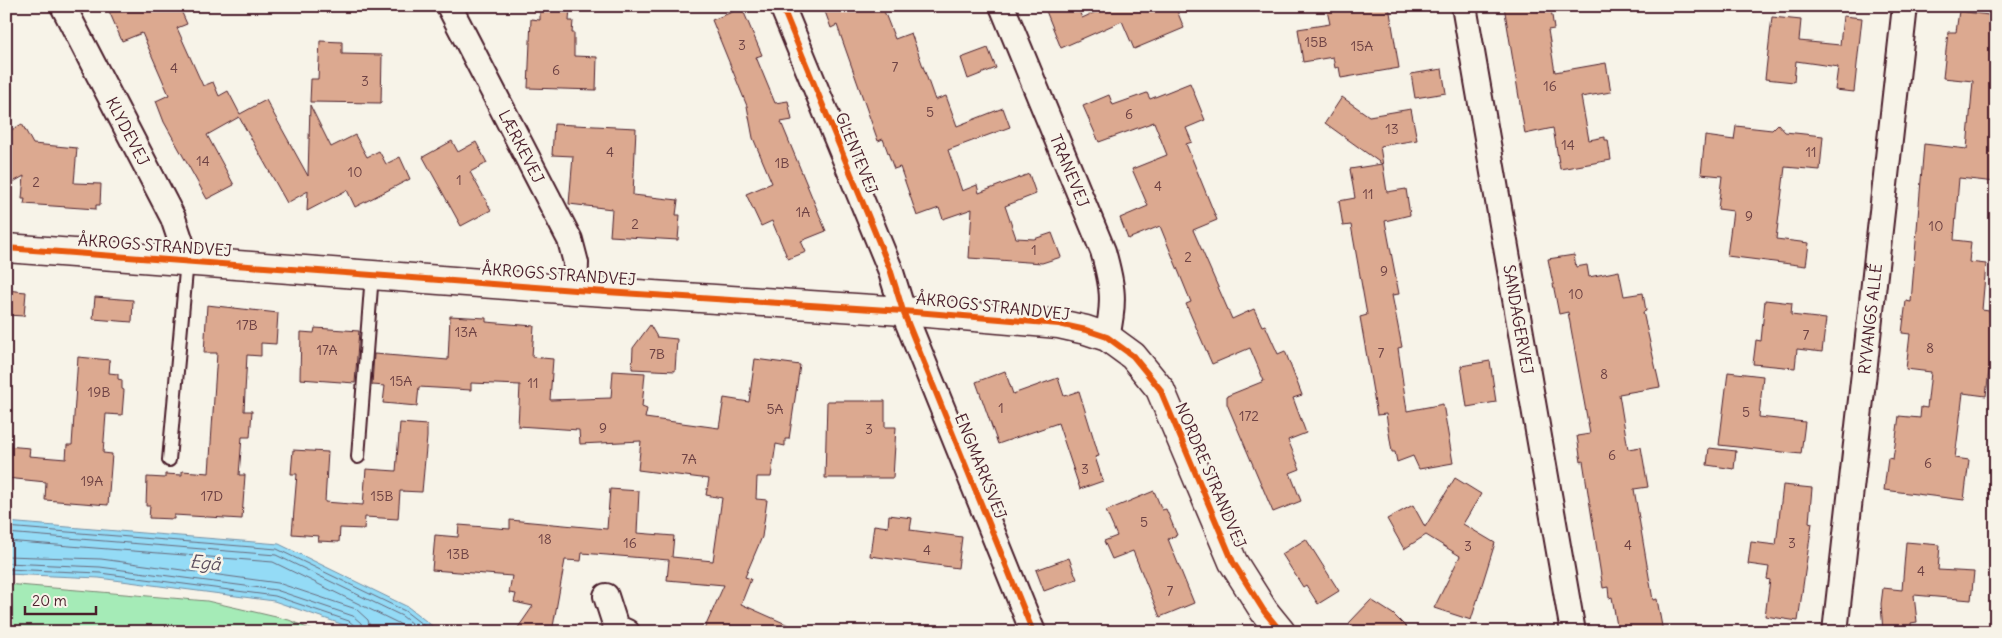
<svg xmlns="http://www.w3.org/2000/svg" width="2002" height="638" font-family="Delius,sans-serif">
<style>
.green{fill:#a5ebb7;stroke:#788571}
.water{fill:#94dbf6;stroke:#7690a5}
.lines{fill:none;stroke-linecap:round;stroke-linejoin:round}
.shore{stroke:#686a7c;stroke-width:1}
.building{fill:#dca990;stroke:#4a1f2b}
.lane-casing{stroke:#4a1f2b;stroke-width:16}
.street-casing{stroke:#4a1f2b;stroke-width:28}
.secondary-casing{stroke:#4a1f2b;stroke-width:31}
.lane{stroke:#f7f3e8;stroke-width:12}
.street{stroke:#f7f3e8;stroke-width:24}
.secondary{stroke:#f7f3e8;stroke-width:28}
.cycleway-casing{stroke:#f7f3e8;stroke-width:9}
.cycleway{stroke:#e8590c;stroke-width:6}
.labels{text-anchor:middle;stroke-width:5;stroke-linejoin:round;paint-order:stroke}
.number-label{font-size:14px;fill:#6e4244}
.street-label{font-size:16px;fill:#4a1f2b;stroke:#f7f3e8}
.water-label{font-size:18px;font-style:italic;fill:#5c4e5e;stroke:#f7f3e8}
</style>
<rect width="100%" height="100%" fill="#f7f3e8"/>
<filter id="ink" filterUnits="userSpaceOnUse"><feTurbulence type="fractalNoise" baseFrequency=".02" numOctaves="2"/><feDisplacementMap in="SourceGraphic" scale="10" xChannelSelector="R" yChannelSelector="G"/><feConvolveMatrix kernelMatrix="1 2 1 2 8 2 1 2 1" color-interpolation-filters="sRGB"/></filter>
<g filter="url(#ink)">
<path class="green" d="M6 584 207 601 289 620 316 632H6Z"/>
<path class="water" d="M6 522 279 544 408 607 440 632H355L347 626 274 601 99 578 6 574Z"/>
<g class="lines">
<path class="shore" d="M6 527 277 549 405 611 432 632
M6 533 276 555 402 616 422 632
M6 541 273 562 398 623 410 632
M6 556 101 559 278 583 356 609 368 620 371 632
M6 563 100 567 276 590 353 616 361 623 364 632
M6 569 100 573 275 596 349 621 356 627 358 632"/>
</g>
<path class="building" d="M119 6H179L187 24 177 28 203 86 213 82 219 96 228 91 240 114 266 100 308 176 310 105 331 147 355 135 367 157 379 151 386 164 400 157 410 179 355 207 347 190 307 211 308 191 287 203 239 117 207 135 234 185 207 199 164 122 156 101 169 95 142 33 122 41 109 11Z
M540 6H570L569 21H573L572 33H574V56L597 57 596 90 528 88 531 19 540 20Z
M823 6H882L895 39 911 33 935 100 946 96 957 126 1003 108 1010 127 948 150 962 191 977 185 979 193 1029 174 1036 194 1005 206 1016 238 1034 239 1052 233 1061 257 1042 263 969 258 972 209 943 219 939 208 917 216 900 167 894 169 883 139 878 141 837 25 831 28Z
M1044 6H1077L1082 18 1109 6H1175L1184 28 1134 49 1122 21 1061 48Z
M1326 6H1389L1399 68 1341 78 1339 67 1335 68 1333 57 1303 62 1298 29 1330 24Z
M1504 6H1536L1537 11 1551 9 1554 29 1548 30 1555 72 1606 63 1611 92 1581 97 1589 140 1605 137V140H1608L1611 160 1560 169 1553 128 1525 134Z
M742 8 762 55 756 57 775 103 788 101 792 120 781 122 826 231 801 241 806 252 788 259 772 221 761 226 746 194 772 183 753 138 747 106 712 20Z
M1959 11 1996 16V182L1959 178 1954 240 1971 242 1969 262 1986 264 1982 310 1996 312V337H1993L1986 396 1963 393 1955 458 1969 460 1964 500 1884 490 1888 458 1893 459 1899 416 1920 418 1921 407 1927 408 1931 372 1906 369 1910 334 1902 333 1906 301 1911 302 1924 144 1967 149 1973 81 1943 78 1948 32H1956Z
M1843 16 1862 18 1854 92 1835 90 1838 67 1796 61 1794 82 1765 79 1772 17 1801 20 1799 41 1840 45Z
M320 41 342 42V54L382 55 381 103 310 102 311 79H318Z
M988 48 996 68 968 79 961 58Z
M1442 69 1446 93 1415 98 1411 74Z
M1190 83 1205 120 1186 128 1192 142 1186 144 1217 220 1193 230 1232 319 1254 309 1262 326 1265 325 1278 354 1285 351 1302 395 1293 398 1306 433 1288 440 1300 469 1290 473 1301 501 1273 512 1227 404V396L1264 381 1250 348 1212 364 1186 304 1191 302 1160 226 1128 239 1120 218 1148 206 1132 169 1167 155 1154 122 1099 142 1083 106 1109 95 1113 105 1147 93 1150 99Z
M1342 97 1369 116 1411 109 1417 140 1380 146 1387 192 1406 189 1410 215 1385 221 1399 294 1392 295 1402 347 1398 348 1407 411 1443 404 1453 463 1419 469 1413 456 1397 462 1395 452H1392L1386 414 1377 415 1360 317 1367 315 1351 225 1343 226 1339 201 1355 198 1350 169 1382 164 1325 123Z
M22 124 33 144 77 148 74 183 101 184 100 205H96V209L24 204 25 199H22L24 176 6 186V133Z
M554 124 636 128 633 195 678 200 676 215H680L678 240 610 236 612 209 569 204 573 156 552 155Z
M1778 124 1785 132 1823 136 1820 170 1785 167 1776 239 1809 243 1806 266 1727 256 1733 211 1718 209 1722 176 1701 174 1705 136 1734 140 1736 126 1772 130Z
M452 141 458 152 476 142 487 163 470 172 491 210 461 226 423 157Z
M1574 255 1576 267 1587 265 1589 277 1619 271 1624 296 1643 293 1646 311 1643 312 1660 387 1619 394 1628 449 1641 447 1648 487 1634 489 1653 600 1657 599 1663 632H1618L1612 597 1609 598 1608 587 1603 588 1583 461 1581 462 1577 436 1590 434 1568 312 1559 314 1548 259Z
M6 290 26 292 24 316 6 315Z
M95 297 133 300 132 322 93 319Z
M1765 300 1792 303 1791 315 1826 319 1822 352 1797 349 1795 368 1753 364 1756 340 1761 341Z
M207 305 278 313 276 344 261 343V356L247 355 244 411H252L250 437H242L239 475H245L242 519 174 515V519L149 518 150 506H146L147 477 165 478V474L182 475V471L209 473 217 353H204Z
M450 316 486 318V322L534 326 532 357 553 359 550 400 611 398 613 371 645 373 642 407 647 409 645 418 719 428 724 398 749 402 755 359 800 365 789 439H785V446L776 444 771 477H757L756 499 767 500 762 537 745 577 751 579 741 604 804 632H703L724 585 667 580 669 560 582 553 581 561 565 560 552 632H515L533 606 514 602 516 594 509 593 512 576 432 570 435 535 458 537 459 525 510 529V520L607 529 610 489 639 491 637 533 674 536 672 557 713 561 722 498 706 495 709 479 638 470 641 441 580 444 579 430 518 426 520 385 471 383V390L419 387 417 406 383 403 385 386 372 385 374 354 448 360Z
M650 325 657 337 677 339 675 371 632 369 633 348Z
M315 328 359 331 355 383 300 379 301 332 314 333Z
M78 357 110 360 109 373 118 374V379L122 380V389L124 390 122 415 106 414 103 453 112 454 108 505 45 500 46 482 6 478V446L30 448 29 456 66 459 67 445H72Z
M1490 361 1496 402 1467 407 1461 366Z
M1005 371 1013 394 1058 378 1064 396 1079 391 1099 456 1095 457 1103 481 1080 489 1058 423 998 444 976 382Z
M1728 372 1763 376 1759 417 1805 422 1801 454 1719 445Z
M827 401H885V427H896L893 478H825Z
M400 423 427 425V437L422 492 400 491 398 519 365 517 364 529 340 528 339 542 318 541 319 536 292 534 297 474H291L293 450 328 452 325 502 363 505 366 469 396 471Z
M1709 448 1736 451 1734 469 1707 465Z
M1455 478 1481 494 1463 524 1495 543 1471 620 1434 608 1460 556 1426 535 1404 549 1387 519 1413 505 1425 527Z
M1783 485 1812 488 1809 522 1812 523 1798 621 1765 616 1770 580 1767 579 1769 567 1748 564 1751 542 1776 545Z
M1154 491 1162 510 1166 509 1177 535 1168 539 1194 603 1160 617 1133 551 1112 559 1104 541 1117 536 1106 511Z
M889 515 912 518 910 530 962 537 958 568 870 556 874 525 888 527Z
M1306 539 1339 591 1318 604 1306 585 1303 587 1282 554Z
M1906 542 1940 545 1938 570 1974 572 1971 600 1914 595 1917 622 1911 623 1912 632H1883L1881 604 1883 588 1902 590Z
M1069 558 1077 579 1044 591 1036 570Z
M1371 600 1393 614 1411 632H1358L1349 623Z"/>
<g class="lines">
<defs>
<path id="lane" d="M358 457 372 274
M169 460 187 260"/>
<g id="street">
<path id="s1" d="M63 6 173 218 187 260"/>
<path id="s2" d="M449 6 570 240 576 263 575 290"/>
<path d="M782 6 890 269 903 311 1033 632"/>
<path id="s3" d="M1002 6 1103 251C1113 287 1115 301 1107 337"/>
<path id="s4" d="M1464 6 1573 632"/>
<path d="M606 596 616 627 627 632"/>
<path id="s5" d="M1835 632 1905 6"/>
</g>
<path id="secondary" d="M6 248 575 290 903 311 1059 324 1086 330 1107 337 1133 356 1160 389 1233 562 1264 611 1281 632"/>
</defs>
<use href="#lane" class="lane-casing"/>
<use href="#street" class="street-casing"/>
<use href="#secondary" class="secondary-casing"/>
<use href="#lane" class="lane"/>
<use href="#street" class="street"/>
<use href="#secondary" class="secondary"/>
<defs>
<path id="cycleway" d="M782 6 890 269 903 311 1033 632
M6 248 575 290 903 311 1059 324 1086 330 1107 337 1133 356 1160 389 1233 562 1264 611 1281 632"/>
</defs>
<use href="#cycleway" class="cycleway-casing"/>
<use href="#cycleway" class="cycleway"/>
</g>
</g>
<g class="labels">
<g class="number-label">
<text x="1316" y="47">15B</text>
<text x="742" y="50">3</text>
<text x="1362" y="51">15A</text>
<text x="895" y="72">7</text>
<text x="174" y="73">4</text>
<text x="556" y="75">6</text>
<text x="365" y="86">3</text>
<text x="1550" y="91">16</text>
<text x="930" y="117">5</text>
<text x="1129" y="119">6</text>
<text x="1392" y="134">13</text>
<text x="1568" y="150">14</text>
<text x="610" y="157">4</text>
<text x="1811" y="157">11</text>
<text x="203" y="166">14</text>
<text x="782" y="168">1B</text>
<text x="355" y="177">10</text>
<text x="459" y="185">1</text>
<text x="36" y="187">2</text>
<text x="1158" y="191">4</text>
<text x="1368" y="199">11</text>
<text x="803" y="217">1A</text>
<text x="1749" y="221">9</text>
<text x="635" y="229">2</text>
<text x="1936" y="231">10</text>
<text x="1034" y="255">1</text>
<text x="1188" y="262">2</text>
<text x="1384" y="276">9</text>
<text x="1576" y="299">10</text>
<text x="247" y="330">17B</text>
<text x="466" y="337">13A</text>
<text x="1806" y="340">7</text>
<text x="1930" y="353">8</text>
<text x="327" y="355">17A</text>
<text x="1381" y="358">7</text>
<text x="657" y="359">7B</text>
<text x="1604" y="379">8</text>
<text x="401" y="386">15A</text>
<text x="533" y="388">11</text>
<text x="99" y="397">19B</text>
<text x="1001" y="413">1</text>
<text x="775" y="414">5A</text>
<text x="1746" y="417">5</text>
<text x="1249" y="421">172</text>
<text x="603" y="433">9</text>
<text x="869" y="434">3</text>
<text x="1612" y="460">6</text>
<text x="689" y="464">7A</text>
<text x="1928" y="468">6</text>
<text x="1085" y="474">3</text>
<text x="92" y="486">19A</text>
<text x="212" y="501">17D</text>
<text x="382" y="501">15B</text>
<text x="1144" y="527">5</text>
<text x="545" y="544">18</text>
<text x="630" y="548">16</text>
<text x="1792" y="548">3</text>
<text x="1628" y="550">4</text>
<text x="1468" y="551">3</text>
<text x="927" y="555">4</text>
<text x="458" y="559">13B</text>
<text x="1921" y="576">4</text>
<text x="1170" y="596">7</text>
</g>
<g class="street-label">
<text dy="6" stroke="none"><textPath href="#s1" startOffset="141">KLYDEVEJ</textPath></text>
<text dy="6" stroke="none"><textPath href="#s2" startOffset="158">LÆRKEVEJ</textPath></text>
<text transform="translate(857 153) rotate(68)" y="6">GLENTEVEJ</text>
<text dy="6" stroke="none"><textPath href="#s3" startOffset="178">TRANEVEJ</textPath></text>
<text transform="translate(155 245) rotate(4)" y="6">ÅKROGS STRANDVEJ</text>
<text transform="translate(559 274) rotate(4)" y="6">ÅKROGS STRANDVEJ</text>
<text transform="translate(993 306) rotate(6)" y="6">ÅKROGS STRANDVEJ</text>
<text dy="6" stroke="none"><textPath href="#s4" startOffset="318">SANDAGERVEJ</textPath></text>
<text dy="6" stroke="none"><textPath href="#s5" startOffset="315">RYVANGS ALLÉ</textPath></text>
<text transform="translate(981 466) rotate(68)" y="6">ENGMARKSVEJ</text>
<text transform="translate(1211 475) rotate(67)" y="6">NORDRE STRANDVEJ</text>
</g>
<g class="water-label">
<text transform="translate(205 563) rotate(6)" y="6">Egå</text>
</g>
</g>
<rect width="2002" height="638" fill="none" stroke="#f7f3e8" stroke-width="25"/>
<rect x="12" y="12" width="1977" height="613" fill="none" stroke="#4a1f2b" stroke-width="2" filter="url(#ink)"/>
<path d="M25 606v8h71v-8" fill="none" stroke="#4a1f2b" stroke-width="2.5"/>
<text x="32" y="606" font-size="15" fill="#4a1f2b" stroke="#f7f3e8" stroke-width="4" paint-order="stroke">20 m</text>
</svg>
